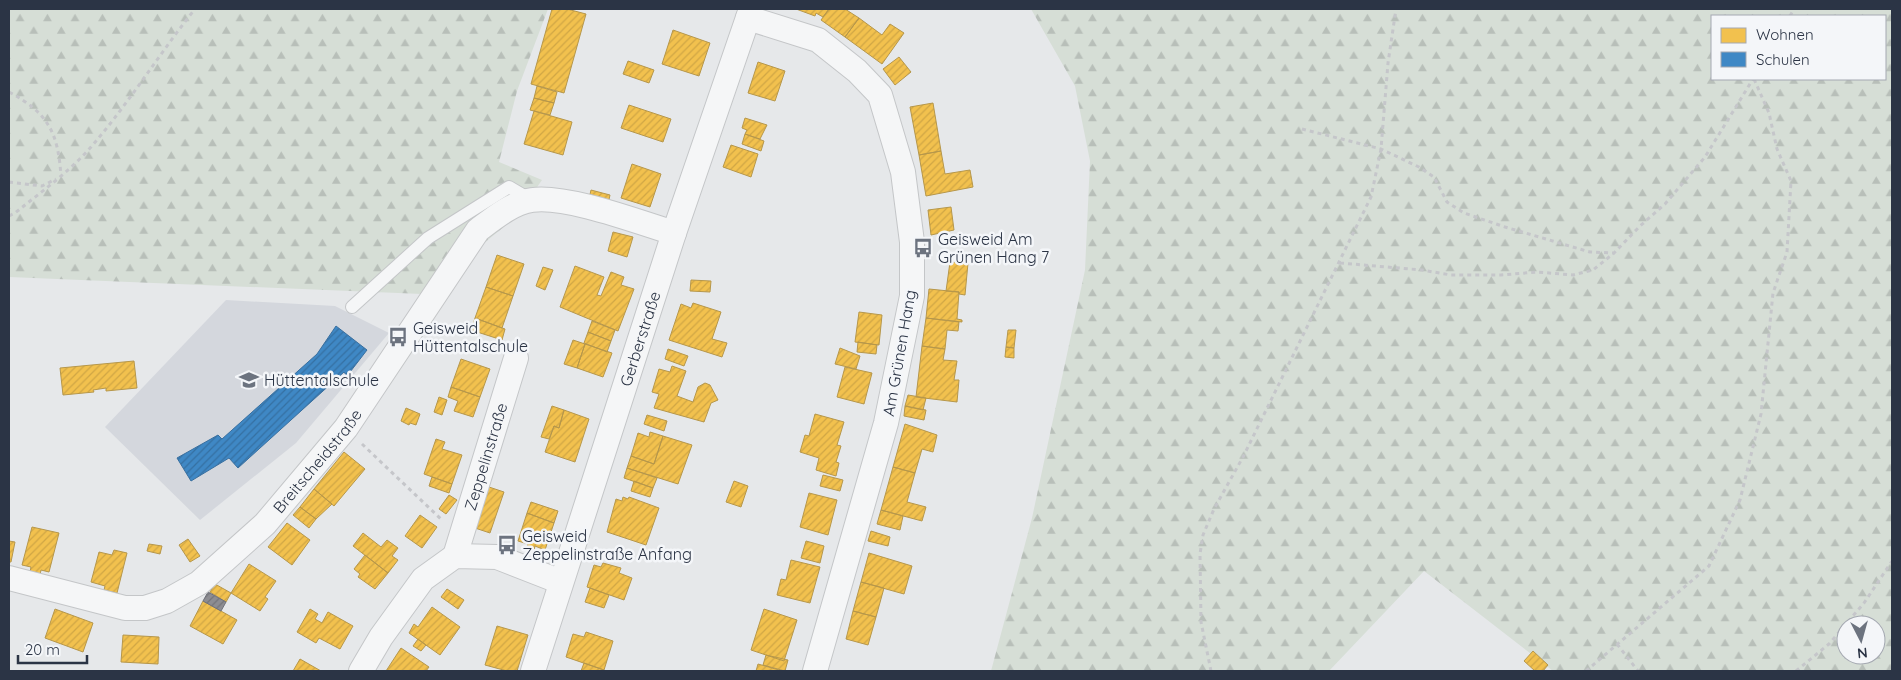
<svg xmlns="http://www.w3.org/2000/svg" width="1901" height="680" font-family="Quicksand,sans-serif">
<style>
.built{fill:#d4d7dd}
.forest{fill:url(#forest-firs);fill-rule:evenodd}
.homes{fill:url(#homes-hatch);stroke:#b6974b}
.schools{fill:url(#schools-hatch);stroke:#396f9f}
.industry{fill:url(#industry-hatch);stroke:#70727b}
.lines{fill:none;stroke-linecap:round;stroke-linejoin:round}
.service-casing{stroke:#c4c6c8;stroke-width:14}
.minor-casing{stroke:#c4c6c8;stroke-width:26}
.path{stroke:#c5c6ca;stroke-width:3;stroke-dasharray:4 4;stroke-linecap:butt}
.service{stroke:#f5f6f7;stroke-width:12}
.minor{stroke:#f5f6f7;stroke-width:24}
.labels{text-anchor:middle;stroke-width:5;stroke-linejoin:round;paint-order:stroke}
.poi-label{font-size:16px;fill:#2b3445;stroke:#f4f6f9;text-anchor:start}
.street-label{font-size:16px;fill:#2b3445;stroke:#f4f6f9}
</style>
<defs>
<pattern id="forest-firs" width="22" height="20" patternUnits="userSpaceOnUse" patternTransform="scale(1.25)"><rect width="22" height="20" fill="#d6ded6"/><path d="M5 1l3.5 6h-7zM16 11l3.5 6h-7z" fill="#b8bfb9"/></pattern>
<pattern id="homes-hatch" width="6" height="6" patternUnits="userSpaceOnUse" patternTransform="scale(1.25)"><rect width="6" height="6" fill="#f2c14e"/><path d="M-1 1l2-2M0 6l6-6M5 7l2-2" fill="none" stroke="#d0a645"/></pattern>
<pattern id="schools-hatch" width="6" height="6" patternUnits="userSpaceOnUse" patternTransform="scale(1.25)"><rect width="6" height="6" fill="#3f88c5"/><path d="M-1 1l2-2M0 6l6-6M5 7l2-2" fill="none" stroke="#3570a2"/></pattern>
<pattern id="industry-hatch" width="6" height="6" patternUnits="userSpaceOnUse" patternTransform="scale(1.25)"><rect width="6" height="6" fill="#8d8d92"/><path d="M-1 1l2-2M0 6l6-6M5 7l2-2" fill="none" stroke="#737479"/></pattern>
</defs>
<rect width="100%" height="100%" fill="#e6e8ea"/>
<path class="built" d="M226 300 335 306 389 333 296 443 200 520 105 427Z"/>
<path class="forest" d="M9 9H548L517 91 499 162 542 180 517 216 422 294 9 277Z
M1031 9H1892V671H1553L1424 571 1329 671H991L1032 518 1085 270 1090 161 1075 86ZM1712 16H1885V79H1712ZM1846 625H1876V655H1846Z"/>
<path class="homes" d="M552 9H567L586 14 564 93 531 84Z
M796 9H829L823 17 816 13 815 16Z
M829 9H845L859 18 845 37 821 20Z
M859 18 882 35 890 24 904 33 882 64 845 37Z
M673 30 710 43 699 76 662 64Z
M899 57 911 72 895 85 883 69Z
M628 61 654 70 649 83 623 74Z
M758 62 785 71 775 101 748 93Z
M537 86 557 92 554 103 534 98Z
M534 98 554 103 550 115 530 110Z
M933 103 941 151 919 155 910 107Z
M629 105 671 119 663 142 621 128Z
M534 111 572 122 563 155 524 144Z
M745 118 767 125 760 139 745 134 747 130 742 128Z
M745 134 764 141 761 151 742 144Z
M731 145 758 154 751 177 723 167Z
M941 151 945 174 970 170 973 187 926 196 919 155Z
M632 164 661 174 650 207 621 198Z
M591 190 610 195 608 204 589 199Z
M951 207 954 230 931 235 928 210Z
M613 232 633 237 627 257 608 251Z
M497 255 524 264 513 296 486 287Z
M950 262 968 263 965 295 959 294V292L946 291Z
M575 266 604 277 597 295 601 296 611 272 624 277 621 285 634 289 618 331 560 307Z
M543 267 553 270 545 290 536 286Z
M691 280 711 281 710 292 690 291Z
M486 287 513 296 502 328 475 318Z
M929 289 959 292 957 319 962 320V322L926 318Z
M693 303 721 312 712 339 727 343 722 357 669 340 681 304 691 308Z
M859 312 882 315 879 345 855 342Z
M475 318 505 329 502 340 471 330Z
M926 318 959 322 958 331 947 330 945 349 922 346Z
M592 321 615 330 611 341 588 332Z
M1008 330H1016L1014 348 1006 347Z
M588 332 611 341 607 352 584 343Z
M573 340 585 344 577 368 564 364Z
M858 342 877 345 876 354 857 352Z
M585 344 612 353 603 377 577 368Z
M922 346 945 349 943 360 957 361 954 380H959L957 402 916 397Z
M1006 347 1014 348V358L1005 357Z
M840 348 860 356 856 369 835 364Z
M668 349 688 356 684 366 665 359Z
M461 359 490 369 480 397 451 387Z
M134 361 137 388 106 391V388L93 390 94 392 63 395 60 368Z
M672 366 686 371 677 396 693 402 698 387 705 383 710 385 718 400 711 403 704 422 654 408 659 394 652 392 659 369 670 372Z
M845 367 872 373 864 404 837 397Z
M451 387 480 397 473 417 454 411 458 401 448 397Z
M908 395 926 398 923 410 905 406Z
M439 397 447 400 442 415 434 412Z
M552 406 564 410 559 428 554 426 549 439 541 437Z
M905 406 926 410 924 420 904 416Z
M406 408 420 414 416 425 410 423 409 425 401 421Z
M564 410 589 419 575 462 545 452 554 426 559 428Z
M815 414 844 422 837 445 841 446 836 462 839 463 836 476 816 470 819 458 800 452 805 435 809 436Z
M647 415 667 421 664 431 644 424Z
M905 424 937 435 933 452 922 449 915 473 893 467Z
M650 432 663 436 654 464 631 456 638 433 649 437Z
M663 436 692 445 678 484 627 468 631 456 654 464Z
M436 439 445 442 442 449 462 455 452 484 424 474Z
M344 452 365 469 334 506 314 489Z
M893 467 915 473 907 502 926 507 922 521 881 510Z
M627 468 657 478 653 488 624 478Z
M823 475 843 480 840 491 820 486Z
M432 477 452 484 449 493 429 486Z
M634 481 653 488 650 497 631 491Z
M734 481 748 486 741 507 726 502Z
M489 487 504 492 490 533 475 528Z
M314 489 332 504 316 519 300 507Z
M809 493 837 500 828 535 800 527Z
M449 495 457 500 446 514 439 509Z
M623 497 628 499 629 497 659 508 646 545 607 532 616 499 622 501Z
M531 502 558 511 554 523 527 513Z
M300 507 316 519 309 528 293 515Z
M881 510 903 516 900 530 877 524Z
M527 513 554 523 545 550 535 546 533 554 526 552 528 544 518 541Z
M420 515 437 527 422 548 405 536Z
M287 523 310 540 292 565 268 547Z
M32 527 59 533 49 572 41 570 40 575 30 572 31 567 22 565Z
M871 531 890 537 888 546 868 541Z
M363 533 381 547 387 540 398 548 392 556 398 560 388 573 353 546Z
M188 539 200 556 190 562 179 545Z
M9 541 15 542 11 562H9Z
M806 541 824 546 820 563 801 558Z
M149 544 162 546 160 554 147 551Z
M114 550 127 553 117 593 104 590 105 586 91 582 99 552 112 555Z
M869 553 912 566 904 594 861 582Z
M365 555 388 573 375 589 358 577 360 574 354 569Z
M791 560 820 567 810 603 777 595 781 579 786 580Z
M603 563 621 568 619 573 632 578 624 600 587 587 594 565 601 567Z
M249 564 276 581 265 597 268 599 260 611 231 593Z
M861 582 884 588 876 617 853 611Z
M215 584 231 593 226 602 210 592Z
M590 588 609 595 604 608 585 602Z
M447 589 464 600 458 609 441 597Z
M203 601 237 620 223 644 190 626Z
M432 607 460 627 440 655 409 633 414 624 418 627Z
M55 609 93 623 83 652 45 638Z
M310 609 318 614 315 619 322 623 328 612 353 626 340 649 319 638 316 643 297 632Z
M764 609 797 620 784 661 751 650Z
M853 611 876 617 868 645 846 639Z
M497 626 528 635 517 671H507L485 665Z
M586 632 613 641 604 670 566 657 573 634 584 637Z
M123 635 159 637 158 664 121 662Z
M418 639 426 645 421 651 413 646Z
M401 648 429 667 426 671H386Z
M1533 651 1548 665 1543 671H1535L1524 661Z
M766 655 788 660 785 671 763 665Z
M300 659 321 671H293Z
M584 663 604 670V671H581Z
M758 664 779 670 778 671H756Z"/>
<path class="schools" d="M336 326 367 350 347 376 344 372 238 468 229 458 191 481 177 458 218 435 222 439 317 354Z"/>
<path class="industry" d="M208 592 226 602 221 611 203 601Z"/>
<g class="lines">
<defs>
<path id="service" d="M352 307 428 238 509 187 531 200"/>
<g id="minor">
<path d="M748 18 818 40 857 71 880 95 903 172 912 242V296L886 423 815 671"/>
<path id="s1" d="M455 556 516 358"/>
<path id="s2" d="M9 578 125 608H145L167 601 199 583 265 524 346 428 478 230C494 218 512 203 532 200 567 195 638 222 674 233"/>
<path d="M361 671 381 637 423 579 455 556 497 557 561 582"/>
<path id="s3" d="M533 671 674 233 751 9"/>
</g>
</defs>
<use href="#service" class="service-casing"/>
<use href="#minor" class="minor-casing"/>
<path class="path" d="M1790 16 1794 9
M9 92C48 113 58 132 61 176
M1302 129 1381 149 1419 167 1434 177 1447 202 1464 213 1505 227 1590 252 1613 253
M9 182 42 186 56 179
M9 216 15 213C41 192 69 172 91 147 129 103 159 54 195 9
M1340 263 1422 270 1451 275H1501L1537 272 1573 275 1593 270 1614 253 1640 226 1665 204 1705 157 1753 79
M362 444 443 521
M1617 644 1638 671
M1211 671 1201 622 1200 554 1203 535 1214 509 1243 457 1371 197 1381 149 1388 63 1396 9
M1586 671 1709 566 1740 500 1761 414 1773 293 1787 252 1791 181 1777 149 1769 113 1754 79
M1796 671 1829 644 1864 603 1892 561"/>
<use href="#service" class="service"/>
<use href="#minor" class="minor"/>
</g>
<defs>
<symbol id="bus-bare" viewBox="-9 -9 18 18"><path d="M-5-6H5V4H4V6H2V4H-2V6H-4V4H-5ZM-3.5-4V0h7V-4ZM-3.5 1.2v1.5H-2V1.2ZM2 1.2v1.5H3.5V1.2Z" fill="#6c737f" stroke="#f4f6f9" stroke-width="2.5" paint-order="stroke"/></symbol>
<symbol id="school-bare" viewBox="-9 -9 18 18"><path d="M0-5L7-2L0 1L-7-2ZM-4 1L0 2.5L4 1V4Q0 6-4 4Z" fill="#6c737f" stroke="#f4f6f9" stroke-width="2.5" paint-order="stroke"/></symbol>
</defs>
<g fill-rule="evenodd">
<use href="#bus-bare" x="909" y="234" width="28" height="28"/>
<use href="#bus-bare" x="384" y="323" width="28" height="28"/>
<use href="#school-bare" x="235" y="366" width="28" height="28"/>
<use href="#bus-bare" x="493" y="531" width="28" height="28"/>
</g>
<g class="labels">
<g class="poi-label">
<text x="938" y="245">Geisweid Am<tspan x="938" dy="18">Grünen Hang 7</tspan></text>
<text x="413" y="334">Geisweid<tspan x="413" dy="18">Hüttentalschule</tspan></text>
<text x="264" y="386">Hüttentalschule</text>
<text x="522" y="542">Geisweid<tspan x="522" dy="18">Zeppelinstraße Anfang</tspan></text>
</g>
<g class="street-label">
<text dy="6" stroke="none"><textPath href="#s3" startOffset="349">Gerberstraße</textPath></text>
<text transform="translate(899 353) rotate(-80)" y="6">Am Grünen Hang</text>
<text dy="6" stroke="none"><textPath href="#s1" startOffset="104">Zeppelinstraße</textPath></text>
<text dy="6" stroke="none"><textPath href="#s2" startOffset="370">Breitscheidstraße</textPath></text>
</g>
</g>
<rect width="1901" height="680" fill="none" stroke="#2b3445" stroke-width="20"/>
<rect x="1711" y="15" width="175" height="65" fill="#f4f6f9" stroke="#a4a8b1"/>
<rect x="1721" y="28" width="25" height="15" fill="#f2c14e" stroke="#a4a8b1"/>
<text x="1756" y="40" font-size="15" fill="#2b3445">Wohnen</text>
<rect x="1721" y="52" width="25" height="15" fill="#3f88c5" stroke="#a4a8b1"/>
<text x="1756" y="65" font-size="15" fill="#2b3445">Schulen</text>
<g transform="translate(1861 640) rotate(174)"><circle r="24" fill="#f4f6f9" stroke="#a4a8b1"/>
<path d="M0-4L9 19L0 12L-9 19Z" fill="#6c737f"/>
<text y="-8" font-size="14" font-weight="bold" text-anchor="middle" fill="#2b3445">N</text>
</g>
<path d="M18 655v8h69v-8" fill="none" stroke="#2b3445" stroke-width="2.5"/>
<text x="25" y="655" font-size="15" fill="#2b3445" stroke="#f4f6f9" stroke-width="4" paint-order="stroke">20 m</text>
</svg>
